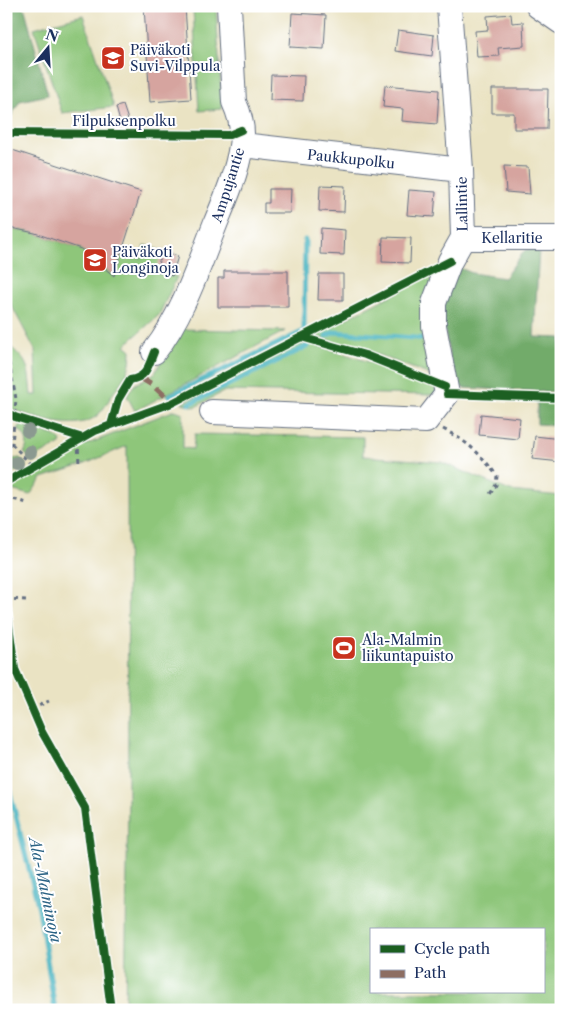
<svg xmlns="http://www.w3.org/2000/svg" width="567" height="1016" font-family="'Libre Caslon Text',serif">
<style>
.green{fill:#8ec67a;stroke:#547a6c;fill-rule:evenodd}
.forest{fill:#72ab6a;stroke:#466d64}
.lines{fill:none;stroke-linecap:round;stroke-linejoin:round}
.stream{stroke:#44b2c0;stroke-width:5}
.building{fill:#d6a49f}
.minor-casing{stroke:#636e81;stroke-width:26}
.path{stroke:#636e81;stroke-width:3;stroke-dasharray:4 4;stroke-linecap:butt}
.minor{stroke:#fff;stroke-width:24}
.quiet{stroke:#8d6e63;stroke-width:6;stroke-dasharray:12 6;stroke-linecap:butt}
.cycleway-casing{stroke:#fff;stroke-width:11}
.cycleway{stroke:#1b5e20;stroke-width:8}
.tree{fill:#8b9990}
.labels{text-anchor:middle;stroke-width:4;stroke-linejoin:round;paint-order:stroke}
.poi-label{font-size:14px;fill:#1b2f5e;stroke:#fff;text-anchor:start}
.street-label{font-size:14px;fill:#1b2f5e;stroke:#fff}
.water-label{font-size:15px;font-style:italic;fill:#2b6385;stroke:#fff}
</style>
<rect width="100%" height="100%" fill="#fff"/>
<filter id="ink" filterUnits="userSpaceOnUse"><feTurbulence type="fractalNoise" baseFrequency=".02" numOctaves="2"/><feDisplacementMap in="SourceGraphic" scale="10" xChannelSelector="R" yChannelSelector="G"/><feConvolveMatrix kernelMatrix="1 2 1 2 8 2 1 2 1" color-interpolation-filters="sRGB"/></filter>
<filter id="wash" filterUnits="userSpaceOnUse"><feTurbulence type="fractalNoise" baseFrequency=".0096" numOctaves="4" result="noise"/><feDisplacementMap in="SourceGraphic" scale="20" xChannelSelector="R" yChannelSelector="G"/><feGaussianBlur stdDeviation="1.12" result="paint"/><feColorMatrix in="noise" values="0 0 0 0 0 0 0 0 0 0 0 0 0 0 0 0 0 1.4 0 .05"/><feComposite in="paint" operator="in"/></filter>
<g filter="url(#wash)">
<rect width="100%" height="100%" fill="#eae3c3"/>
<path class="green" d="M216 7 222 109 199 111 193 9Z
M83 15 114 107 62 113 34 28Z
M6 227 35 233 81 249 114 276 122 252 141 258 144 245 178 256 172 275 177 277 159 315 125 345 131 350C131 371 126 375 114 392 109 399 105 408 99 414 77 435 30 416 6 407V343C30 363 28 365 31 395H37L35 350 6 295Z
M435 273 438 378 366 350 312 336Z
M178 329 285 331 135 411 127 396 134 385 155 373Z
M309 343C353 356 395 370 437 388L435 395 225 391 195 407 182 403 298 345Z
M175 410 183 413V448L193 449 195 434 363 437V456L441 462 510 491 561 496V1010H125L128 799 127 446 85 464 42 478 30 495 11 490 10 488 13 484 80 447ZM371 930H543V992H371Z
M21 425 54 435 61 441 60 444 32 459 24 453C29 444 27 435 18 429Z
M20 458 26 465 6 476V460Z"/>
<path class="forest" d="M6 6H24L48 95 20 101 6 125Z
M539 249 534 337 561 338V392L463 388 454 382 440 305 455 266 472 273 504 278 525 250Z
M537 401 561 403V426L537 424Z"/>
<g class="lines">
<path class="stream" d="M326 336 334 332 428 339
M169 396 304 331 305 240
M189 404 308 346
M6 776 39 909 55 1010"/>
</g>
<g id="blocks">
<path class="building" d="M144 6H185L191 99 150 102Z
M292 13 326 15 324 49 290 47Z
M511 14 512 23 523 22 524 46 498 48 499 56 477 57 475 31 488 30 487 16Z
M398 30 434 35 432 56 395 51Z
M271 75 304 76 303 101 270 100Z
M385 85 439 90 437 124 402 121 403 109 383 107Z
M492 89H548L547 129H514V113H492Z
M123 105 128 120 120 122 116 107Z
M6 148 141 192 114 276 81 249 35 233 6 227Z
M504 166 528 167 530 194 506 192Z
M320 185 345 186 344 212 319 211Z
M269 189H291L290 213H264V203H269Z
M409 190 436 192 434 217 407 215Z
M321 228 345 230 344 255 320 254Z
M383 237 411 238 410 263 382 262Z
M162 251 178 256 172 276 156 271Z
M224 271H288V307H218V278H224Z
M319 274H343V300H318Z
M481 414 520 418 518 439 479 435Z
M535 436 561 439V462L532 459Z"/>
</g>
</g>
<g filter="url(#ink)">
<use href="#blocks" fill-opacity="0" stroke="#636e81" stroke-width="1"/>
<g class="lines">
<defs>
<path id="minor" d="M538 6 561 22
M242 145 461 170
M463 238H561
M154 352C183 315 199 265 216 222 226 198 237 172 241 146 244 131 240 115 234 102L229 6
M212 412 426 421 447 394 434 326V303L450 261 463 238 461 170 449 6"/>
</defs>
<use href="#minor" class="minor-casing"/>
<path class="path" d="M6 347 16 399 12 444 6 448
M443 429C468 442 480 453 497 476L496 485 488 497
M78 441 79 465
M12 444 33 467
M6 497 27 503
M6 599 26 600
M32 709 49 701"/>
<use href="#minor" class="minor"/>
<path class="quiet" d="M141 378 153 385 172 403"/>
<defs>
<path id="cycleway" d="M6 133 229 135 241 130
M301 337 365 355 445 387
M447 394 561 398
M6 412 15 417 83 438
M111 425 118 400 130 380C147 377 148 367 154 352
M6 482 95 431 172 403 450 261
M6 603 15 669 42 732 85 808 111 1010"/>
</defs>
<use href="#cycleway" class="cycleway-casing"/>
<use href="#cycleway" class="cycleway"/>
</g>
<g class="tree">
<circle cx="28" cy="431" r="7"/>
<circle cx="30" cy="452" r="7"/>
<circle cx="17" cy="463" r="7"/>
</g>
</g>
<defs>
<symbol id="school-square" viewBox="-11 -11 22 22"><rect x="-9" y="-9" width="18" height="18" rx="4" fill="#c8321e" stroke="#fff"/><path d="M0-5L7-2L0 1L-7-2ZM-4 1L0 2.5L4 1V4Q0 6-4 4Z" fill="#fff"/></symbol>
<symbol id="stadium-square" viewBox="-11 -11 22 22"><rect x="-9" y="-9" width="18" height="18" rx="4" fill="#c8321e" stroke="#fff"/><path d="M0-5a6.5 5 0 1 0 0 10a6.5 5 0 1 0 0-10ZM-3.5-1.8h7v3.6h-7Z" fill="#fff"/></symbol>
</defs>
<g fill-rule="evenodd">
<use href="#school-square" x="99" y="44" width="28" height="28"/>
<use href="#school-square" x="81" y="246" width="28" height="28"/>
<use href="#stadium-square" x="330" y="634" width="28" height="28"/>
</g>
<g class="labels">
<g class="poi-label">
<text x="130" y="55">Päiväkoti<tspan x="130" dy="16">Suvi-Vilppula</tspan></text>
<text x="112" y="257">Päiväkoti<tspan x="112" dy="16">Longinoja</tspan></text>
<text x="362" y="645">Ala-Malmin<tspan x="362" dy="16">liikuntapuisto</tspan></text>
</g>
<g class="street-label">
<text x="124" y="126">Filpuksenpolku</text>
<text transform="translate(351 159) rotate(6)" y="5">Paukkupolku</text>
<text transform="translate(228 185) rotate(-72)" y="5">Ampujantie</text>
<text transform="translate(462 204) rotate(-91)" y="5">Lallintie</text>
<text x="512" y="243">Kellaritie</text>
</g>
<g class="water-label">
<text transform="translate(45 890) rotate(78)" y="5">Ala-Malminoja</text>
</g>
</g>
<rect width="567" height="1016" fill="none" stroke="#fff" stroke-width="25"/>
<rect x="370" y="928" width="175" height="65" fill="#ffffff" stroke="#a4acbf"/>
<rect x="380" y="945" width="25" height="8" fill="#1b5e20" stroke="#a4acbf"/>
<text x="414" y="954" font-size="15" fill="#1b2f5e">Cycle path</text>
<rect x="380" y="970" width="25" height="8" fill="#8d6e63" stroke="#a4acbf"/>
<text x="414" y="978" font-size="15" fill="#1b2f5e">Path</text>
<g transform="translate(48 48) rotate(18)" stroke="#ffffff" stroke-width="4" paint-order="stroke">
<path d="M0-4L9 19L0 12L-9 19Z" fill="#1b2f5e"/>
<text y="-8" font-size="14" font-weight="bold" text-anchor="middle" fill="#1b2f5e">N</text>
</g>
</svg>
